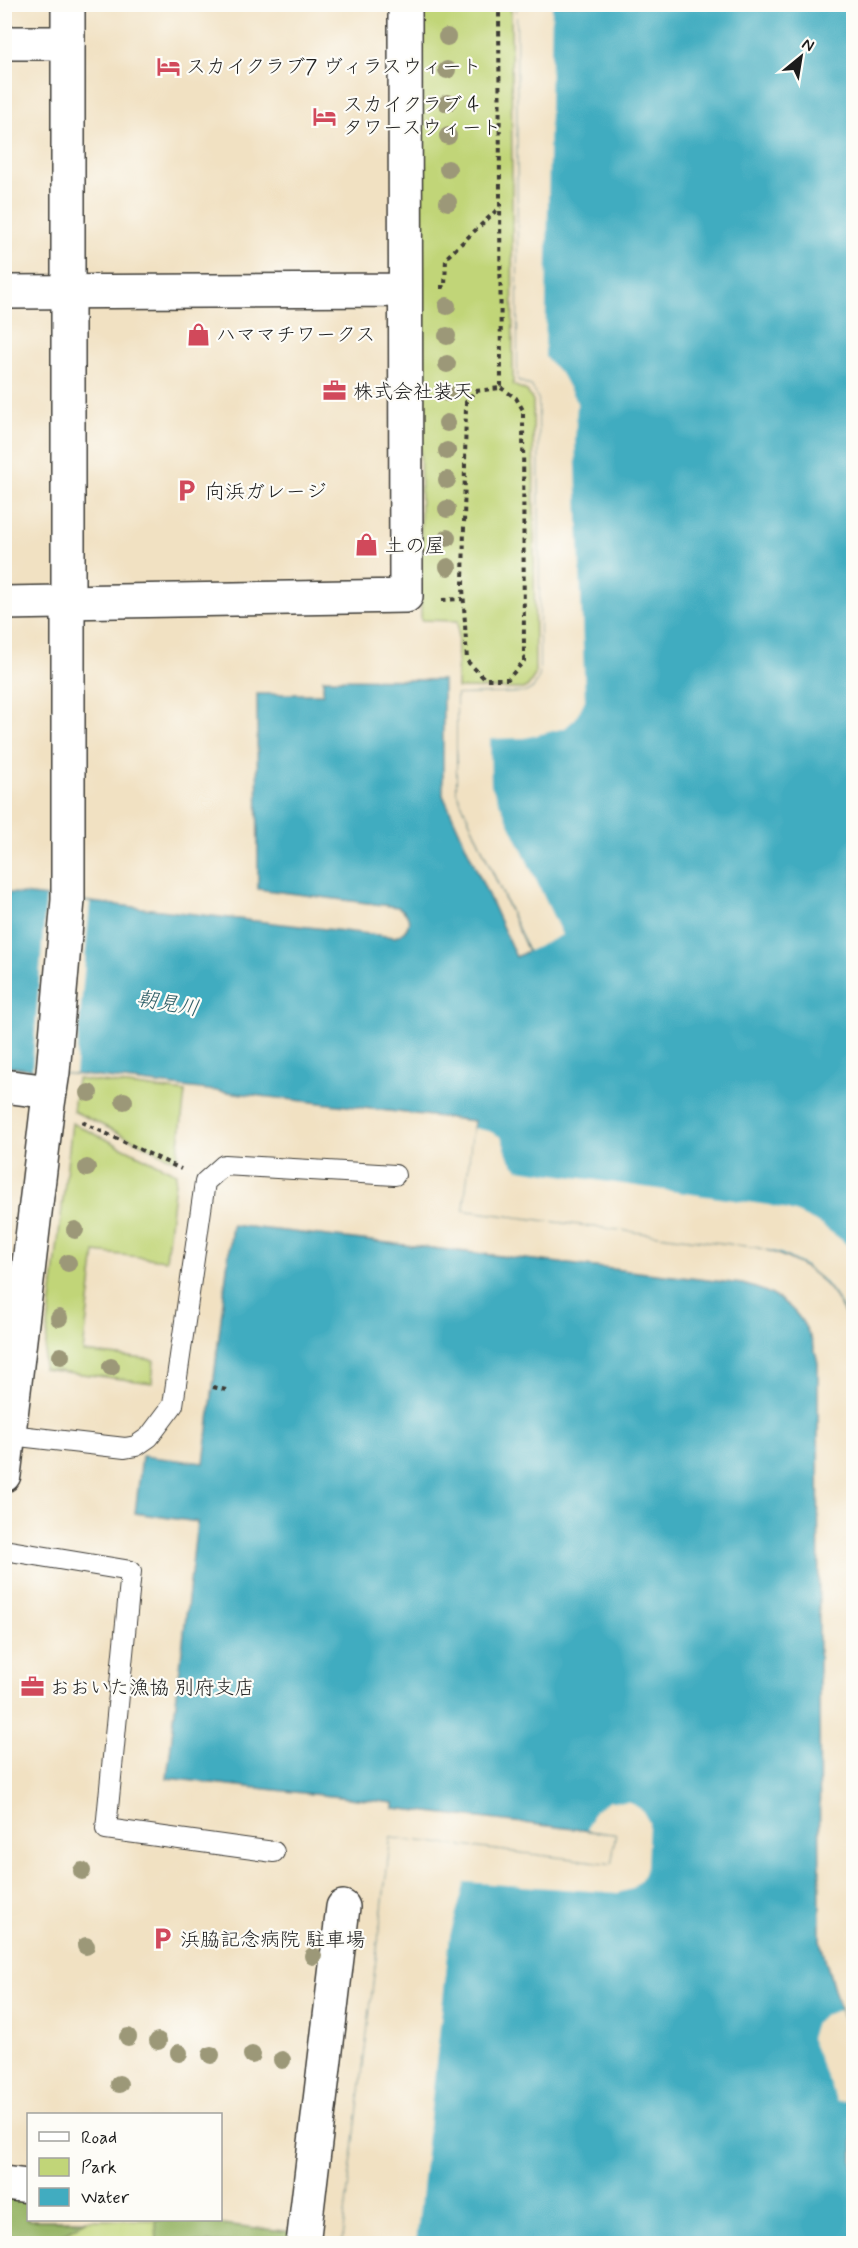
<svg xmlns="http://www.w3.org/2000/svg" width="858" height="2248" font-family="Mynerve,'Klee One',sans-serif">
<style>
.green{fill:#c1d578;stroke:#6e784a;stroke-width:1.5}
.forest{fill:#98b668;stroke:#5a6942;stroke-width:1.5}
.water{fill:#41acc0;stroke:#2e646e;stroke-width:1.5}
.pier{fill:#f1e1c2}
.lines{fill:none;stroke-linecap:round;stroke-linejoin:round}
.service-casing{stroke:#3c3a35;stroke-width:22}
.minor-casing{stroke:#3c3a35;stroke-width:36}
.tertiary-casing{stroke:#3c3a35;stroke-width:36}
.path{stroke:#3c3a35;stroke-width:4;stroke-dasharray:4.5 4.5;stroke-linecap:butt}
.service{stroke:#fff;stroke-width:20}
.minor{stroke:#fff;stroke-width:33}
.tertiary{stroke:#fff;stroke-width:33}
.tree{fill:#9c9878}
.labels{text-anchor:middle;stroke-width:4.5;stroke-linejoin:round;paint-order:stroke}
.poi-label{font-size:20px;fill:#1c1c1c;stroke:#fdfcf7;text-anchor:start}
.water-label{font-size:21px;font-style:italic;fill:#2d5d66;stroke:#fdfcf7}
</style>
<rect width="100%" height="100%" fill="#fdfcf7"/>
<filter id="ink" filterUnits="userSpaceOnUse"><feTurbulence type="fractalNoise" baseFrequency=".0167" numOctaves="2"/><feDisplacementMap in="SourceGraphic" scale="12" xChannelSelector="R" yChannelSelector="G"/><feConvolveMatrix kernelMatrix="1 2 1 2 8 2 1 2 1" color-interpolation-filters="sRGB"/></filter>
<filter id="wash" filterUnits="userSpaceOnUse"><feTurbulence type="fractalNoise" baseFrequency=".008" numOctaves="4" result="noise"/><feDisplacementMap in="SourceGraphic" scale="24" xChannelSelector="R" yChannelSelector="G"/><feGaussianBlur stdDeviation="1.35" result="paint"/><feColorMatrix in="noise" values="0 0 0 0 0 0 0 0 0 0 0 0 0 0 0 0 0 1.4 0 .05"/><feComposite in="paint" operator="in"/></filter>
<g filter="url(#wash)">
<rect width="100%" height="100%" fill="#f1e1c2"/>
<path class="green" d="M419 5H511L513 385 527 391 533 401 535 675 528 686 523 689 457 688 458 621 421 620Z
M77 1079 185 1092 177 1161 73 1111Z
M72 1123 176 1173 166 1260 95 1252 83 1352 154 1360 152 1383 43 1369Z
M28 2220H186L291 2244H5Z"/>
<path class="forest" d="M4 2198 28 2201V2220L86 2221 59 2236 54 2243H5Z
M156 2220H186L293 2232 291 2243H157Z"/>
<path class="water" d="M517 5H853V1336C837 1284 808 1261 756 1247L464 1210 474 1121 5 1066V892L395 937C411 931 414 916 398 907L258 889 257 694H323V679L443 680V795L516 957 528 951 457 792V695L525 693 534 688 540 675 539 400 532 386 518 380Z
M232 1225 742 1284C787 1295 809 1318 818 1363L820 1941 853 2054V2243H342L391 1838 612 1864 616 1834 394 1808V1803L167 1778 197 1522 135 1513 142 1456 204 1463Z"/>
<path class="pier" d="M517 5H552L545 357 562 375 577 403 575 441 585 700 576 718 565 728 525 738 490 739 491 785 562 935 529 951 457 792V695L525 693 534 688 540 675 539 400 532 386 518 380Z
M46 898 90 903 75 1074 32 1069Z
M473 1128 489 1131 501 1137 509 1159 518 1169 768 1205 795 1212 820 1224 843 1241 853 1251V1336L848 1318 838 1299 825 1282 804 1265 781 1253 756 1247 464 1210Z
M610 1801 630 1802 642 1810 649 1822 647 1866 642 1878 632 1889 618 1893 465 1882 450 1936 416 2243H342L391 1838 612 1864 616 1834 587 1830 594 1810Z
M840 2010 853 2054 854 2099 837 2102 810 2038 815 2023 823 2015Z"/>
</g>
<g filter="url(#ink)">
<g class="lines">
<defs>
<path id="service" d="M10 1435 125 1448 136 1446 149 1437 173 1405 205 1182 224 1165 395 1175
M4 1550 131 1571 106 1829 274 1852"/>
<path id="minor" d="M4 43H68
M4 292 404 290
M4 603 406 596 405 4
M4 1086 50 1092
M4 2183 28 2186
M303 2244 343 1907"/>
<path id="tertiary" d="M4 1475 47 1111 53 1072 68 900V4"/>
</defs>
<use href="#service" class="service-casing"/>
<use href="#minor" class="minor-casing"/>
<use href="#tertiary" class="tertiary-casing"/>
<path class="path" d="M499 4 501 388 475 391 466 402 463 587 467 661 485 679H508L524 661 523 410 516 398 501 388
M440 287H445L446 258 500 207
M442 600 463 599
M82 1122 181 1169
M213 1387 226 1390"/>
<use href="#service" class="service"/>
<use href="#minor" class="minor"/>
<use href="#tertiary" class="tertiary"/>
</g>
<g class="tree">
<circle cx="447" cy="37" r="9"/>
<circle cx="447" cy="70" r="9"/>
<circle cx="447" cy="103" r="9"/>
<circle cx="448" cy="136" r="9"/>
<circle cx="448" cy="169" r="9"/>
<circle cx="448" cy="202" r="9"/>
<circle cx="447" cy="306" r="9"/>
<circle cx="447" cy="336" r="9"/>
<circle cx="447" cy="364" r="9"/>
<circle cx="447" cy="393" r="9"/>
<circle cx="447" cy="423" r="9"/>
<circle cx="447" cy="451" r="9"/>
<circle cx="447" cy="480" r="9"/>
<circle cx="447" cy="509" r="9"/>
<circle cx="447" cy="538" r="9"/>
<circle cx="448" cy="567" r="9"/>
<circle cx="89" cy="1093" r="9"/>
<circle cx="124" cy="1101" r="9"/>
<circle cx="87" cy="1168" r="9"/>
<circle cx="75" cy="1230" r="9"/>
<circle cx="68" cy="1263" r="9"/>
<circle cx="59" cy="1318" r="9"/>
<circle cx="61" cy="1356" r="9"/>
<circle cx="111" cy="1367" r="9"/>
<circle cx="82" cy="1871" r="9"/>
<circle cx="86" cy="1946" r="9"/>
<circle cx="313" cy="1956" r="9"/>
<circle cx="128" cy="2037" r="9"/>
<circle cx="158" cy="2041" r="9"/>
<circle cx="179" cy="2053" r="9"/>
<circle cx="211" cy="2055" r="9"/>
<circle cx="252" cy="2055" r="9"/>
<circle cx="282" cy="2060" r="9"/>
<circle cx="119" cy="2084" r="9"/>
</g>
</g>
<defs>
<symbol id="hotel-bare" viewBox="-9 -9 18 18"><path d="M-6-4.5h1.5V1H6V5H4.5V3h-9V5H-6ZM-4 0a1.8 1.8 0 1 1 3.6 0ZM.5 0V-2.5h3Q6-2.5 6 0Z" fill="#d1495b" stroke="#fdfcf7" stroke-width="2.5" paint-order="stroke"/></symbol>
<symbol id="shop-bare" viewBox="-9 -9 18 18"><path d="M-5-2.5h2.3a2.7 3.5 0 0 1 5.4 0H5L5.5 6h-11ZM-1.5-2.5h3a1.5 2.3 0 0 0-3 0Z" fill="#d1495b" stroke="#fdfcf7" stroke-width="2.5" paint-order="stroke"/></symbol>
<symbol id="office-bare" viewBox="-9 -9 18 18"><path d="M-6-3h4V-5.5h4V-3h4V5H-6ZM-1-4.5V-3h2v-1.5ZM-6 0V1H6V0Z" fill="#d1495b" stroke="#fdfcf7" stroke-width="2.5" paint-order="stroke"/></symbol>
<symbol id="parking-bare" viewBox="-9 -9 18 18"><path d="M-3.5-5.5H1a3.5 3.5 0 0 1 0 7H-1V5.5H-3.5ZM-1-3.4V-.6H.8a1.4 1.4 0 0 0 0-2.8Z" fill="#d1495b" stroke="#fdfcf7" stroke-width="2.5" paint-order="stroke"/></symbol>
</defs>
<g fill-rule="evenodd">
<use href="#hotel-bare" x="152" y="50" width="33" height="33"/>
<use href="#hotel-bare" x="308" y="100" width="33" height="33"/>
<use href="#shop-bare" x="182" y="318" width="33" height="33"/>
<use href="#office-bare" x="318" y="374" width="33" height="33"/>
<use href="#parking-bare" x="170" y="474" width="33" height="33"/>
<use href="#shop-bare" x="350" y="528" width="33" height="33"/>
<use href="#office-bare" x="16" y="1670" width="33" height="33"/>
<use href="#parking-bare" x="146" y="1922" width="33" height="33"/>
</g>
<g class="labels">
<g class="poi-label">
<text x="186" y="73">スカイクラブ7 ヴィラスウィート</text>
<text x="343" y="111">スカイクラブ 4<tspan x="343" dy="23">タワースウィート</tspan></text>
<text x="216" y="341">ハママチワークス</text>
<text x="353" y="398">株式会社装天</text>
<text x="205" y="498">向浜ガレージ</text>
<text x="385" y="552">土の屋</text>
<text x="50" y="1694">おおいた漁協 別府支店</text>
<text x="180" y="1946">浜脇記念病院 駐車場</text>
</g>
<g class="water-label">
<text transform="translate(168 1003) rotate(10)" y="7">朝見川</text>
</g>
</g>
<rect width="858" height="2248" fill="none" stroke="#fdfcf7" stroke-width="24"/>
<rect x="27" y="2113" width="195" height="108" fill="#fdfcf7" stroke="#a3a29f" stroke-width="1.5"/>
<rect x="39" y="2132" width="30" height="9" fill="#ffffff" stroke="#a3a29f" stroke-width="1.5"/>
<text x="81" y="2143" font-size="18" fill="#1c1c1c">Road</text>
<rect x="39" y="2158" width="30" height="18" fill="#c1d578" stroke="#a3a29f" stroke-width="1.5"/>
<text x="81" y="2173" font-size="18" fill="#1c1c1c">Park</text>
<rect x="39" y="2188" width="30" height="18" fill="#41acc0" stroke="#a3a29f" stroke-width="1.5"/>
<text x="81" y="2203" font-size="18" fill="#1c1c1c">Water</text>
<g transform="translate(801 57) rotate(30)" stroke="#fdfcf7" stroke-width="4.5" paint-order="stroke">
<path d="M0-4.5L10 22L0 15L-10 22Z" fill="#1c1c1c"/>
<text y="-9" font-size="16" font-weight="bold" text-anchor="middle" fill="#1c1c1c">N</text>
</g>
</svg>
